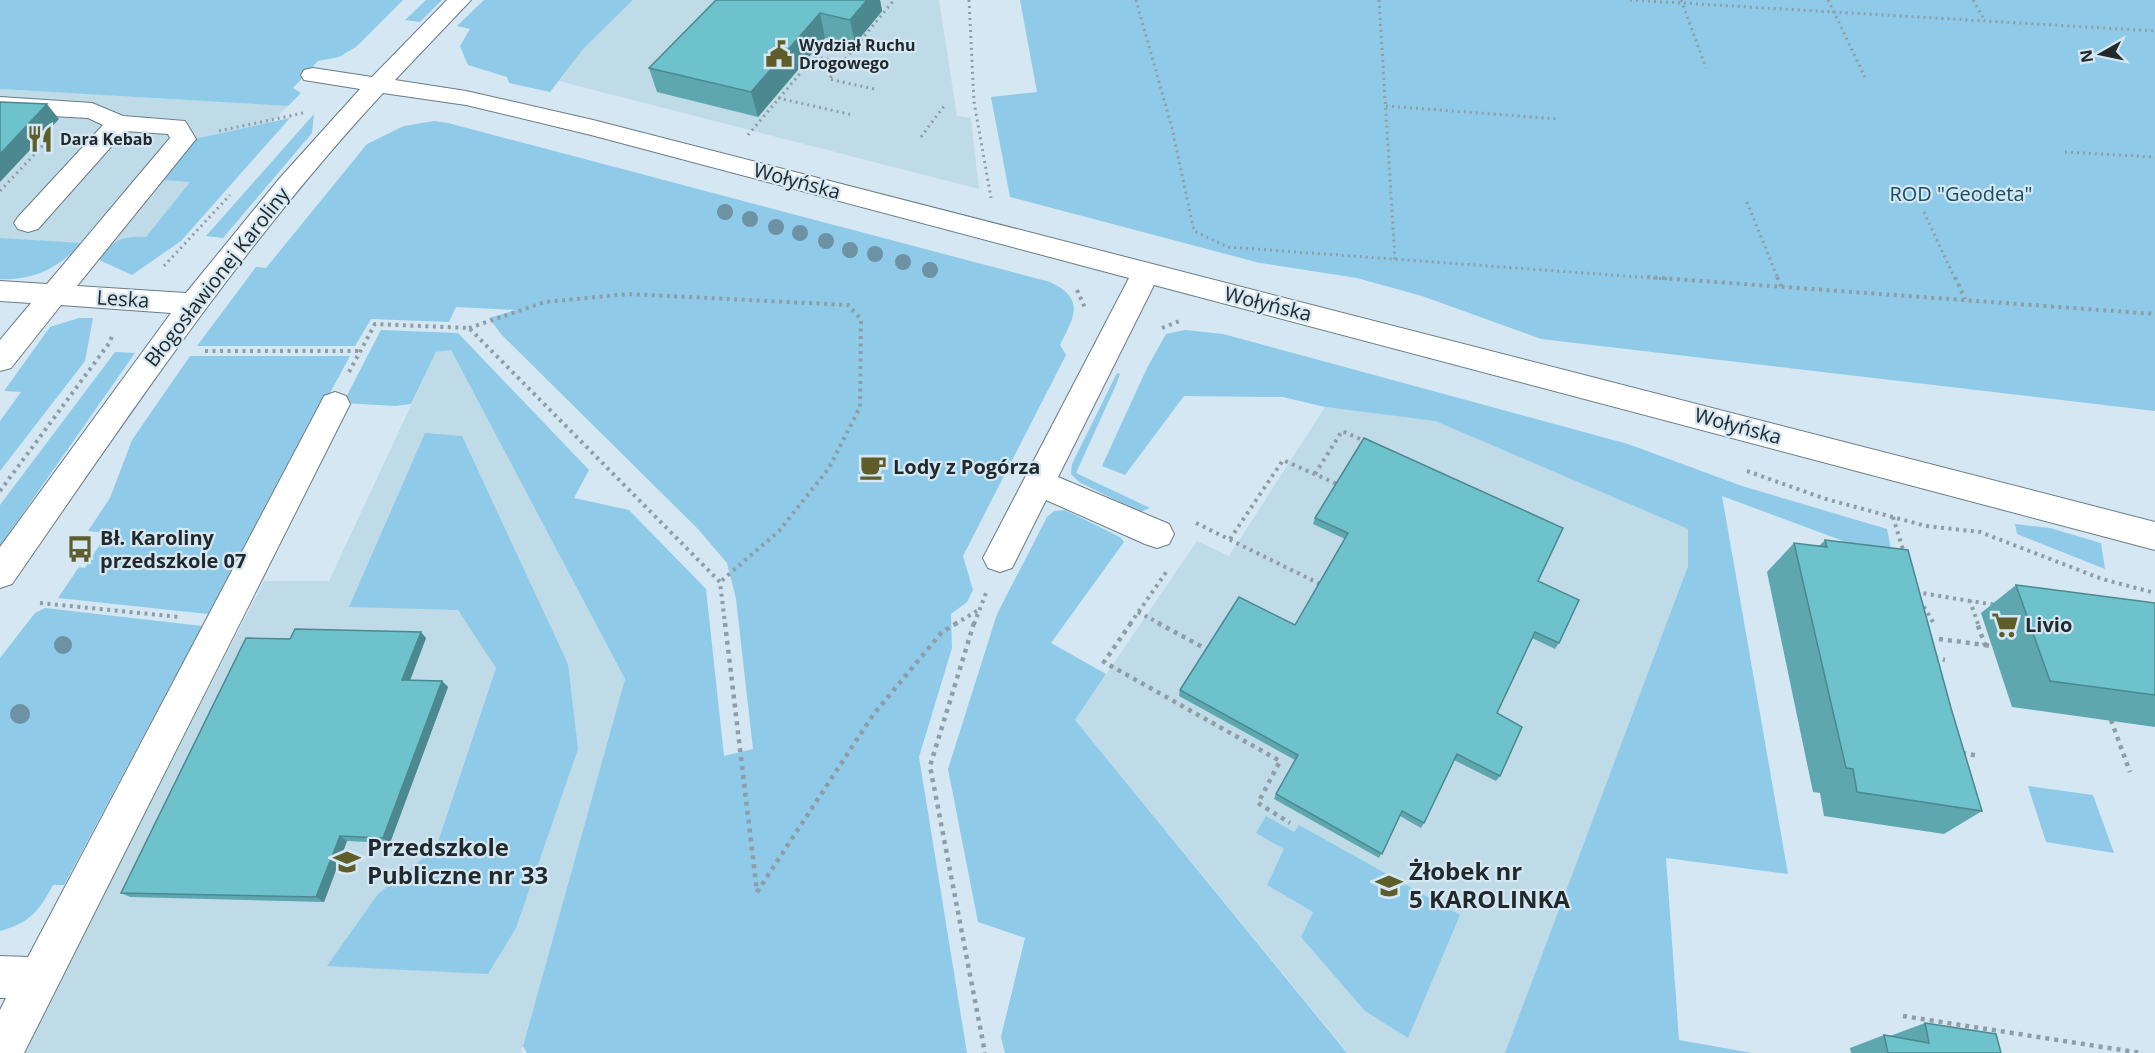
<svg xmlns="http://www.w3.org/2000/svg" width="2155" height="1053" font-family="'Open Sans',sans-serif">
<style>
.built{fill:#c0dbe8}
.green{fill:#8fcae8}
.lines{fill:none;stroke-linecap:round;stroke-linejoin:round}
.minor-casing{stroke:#6a7c85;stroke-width:2}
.path-far2{stroke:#8f9ea6;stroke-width:3;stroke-dasharray:2 4;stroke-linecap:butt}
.path-far1{stroke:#8f9ea6;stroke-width:4;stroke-dasharray:3 4.5;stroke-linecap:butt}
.path{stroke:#8f9ea6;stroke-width:4.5;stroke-dasharray:4 5;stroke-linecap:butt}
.minor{fill:#fff;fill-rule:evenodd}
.tree{fill:#6c92a4}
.wall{fill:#5ea7af}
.shaded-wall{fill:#4c888f}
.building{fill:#6dc2cc;stroke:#4c888f;stroke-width:1.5}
.labels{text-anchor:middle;stroke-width:4.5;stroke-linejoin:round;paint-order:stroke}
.far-poi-label{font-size:16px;font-weight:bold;fill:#22292d;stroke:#d4e7f2;text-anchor:start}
.street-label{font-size:20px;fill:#22292d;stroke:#d4e7f2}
.park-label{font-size:20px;fill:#164d64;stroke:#d4e7f2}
.poi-label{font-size:20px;font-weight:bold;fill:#22292d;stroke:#d4e7f2;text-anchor:start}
.near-poi-label{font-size:24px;font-weight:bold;fill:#22292d;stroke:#d4e7f2;text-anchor:start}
</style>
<rect width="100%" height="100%" fill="#d4e7f2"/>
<path class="built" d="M633 0H939L957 116 971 118 979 189 559 81 584 48Z
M0 89 288 106 137 261 0 252Z
M451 350 625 679 521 1053H22L264 581H329L436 352Z
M1325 407 1435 421 1688 529V566L1505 1053H1348L1075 720 1197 541 1229 556Z"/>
<path class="green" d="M0 0H403L356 47 339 57 318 61 293 88 301 93 288 106 0 89Z
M426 0H442L420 22 405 20Z
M484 0H633L584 48 550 92 509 83 507 77 468 65 460 46 470 29 457 26Z
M1020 0H2155V411L1541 339 1422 296 1357 278 1260 263 1010 197 991 97 1037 92Z
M314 114 312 133 223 238 206 236Z
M290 118 181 241 132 275 99 260C111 240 124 236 146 237L190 182 164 180 195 139Z
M434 121 448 123 1050 282C1086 299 1074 317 1060 345L1066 355 963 556 973 590 967 602 951 614 952 648 919 757 967 1053H527L523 1046 625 679 451 350 436 352 411 404 396 406 343 403 381 330 458 333 589 470 574 498 629 510 706 589 724 756 753 749 736 599 727 563 698 529 501 334 489 318 516 310 456 307 449 322 371 319 355 346H197L256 267 266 268 367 144 404 126Z
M0 238 81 243C60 268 32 281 0 279Z
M79 318H93L85 361 0 471V421L21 392 4 391 50 327Z
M1185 330 1223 334 1628 444 1742 486 1887 529 1892 554 1854 545 1722 496 1788 874 1666 858 1679 1040 1752 1053H1505L1688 566V529L1435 421 1325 407 1283 397 1184 396 1125 475 1102 466 1147 368 1166 334Z
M115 352 135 353 0 546V505Z
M190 356H350L324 404H319L208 614 58 598 79 567 85 568 107 533 88 531 110 498 132 440Z
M1117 373 1120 374 1116 385 1076 473 1150 508 1140 512 1079 482 1071 474 1072 464Z
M425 433 462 436 568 664 578 749 516 928 488 974 327 966 378 894 436 848 496 668 458 610 349 607Z
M1065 510 1120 537 1124 542 1051 643 1106 674 1075 720 1347 1053H1005L1001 1037 1025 938 978 922 948 769 997 614 1047 517 1054 511Z
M2015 524 2050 528 2101 543 2105 569 2017 534Z
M45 608 202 626 64 885H53C39 911 30 923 0 931V658L35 613Z
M2028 786 2093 795 2114 853 2046 842Z
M1266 816 1294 832 1299 825 1460 915 1408 1038 1365 1011 1301 937 1313 912 1267 885 1284 849 1256 833Z"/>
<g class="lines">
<defs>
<path id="minor" d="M447 0H471L395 80 466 91 593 120 2155 522V550L1154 285 1058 477 1169 524 1174 534 1169 544 1157 548 1145 544 1046 500 1012 568 1000 572 988 568 983 558 1129 278 591 135 466 105 383 93C243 244 129 415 12 584L0 588V547L171 313 61 305 11 368 0 371V340L31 303 0 301V281L47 284 170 138 168 134 125 131 38 229 28 232 18 229 14 223 18 217 103 125 88 118 0 113V97L92 103 123 116 185 121 196 139 77 286 186 293 279 179 360 89 304 80 301 75 304 70 313 68 372 77Z
M335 392 346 396 350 404 24 1053H0V1010L6 998H0V956L28 957 320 404 324 396Z"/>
</defs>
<use href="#minor" class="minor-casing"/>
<path class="path-far2" d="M969 0 974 102 991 198
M1136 0 1172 128 1194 231 1228 247 1667 279
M1379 0 1395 260
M1630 0 2155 31
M1681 0 1706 68
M1828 0 1865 77
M1973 0 1985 21
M815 57 843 62
M874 89 829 79 894 0
M778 98 853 115
M1386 106 1559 119
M219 131 303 113
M748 135 825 44
M921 137 944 106
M2065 152 2155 157
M0 191 47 141
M1747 202 1778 279
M1924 212 1955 279
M164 266 230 195"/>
<path class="path-far1" d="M1647 277 2155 314
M1777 277 1781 286
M1955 277 1965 299
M1077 290 1085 308
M469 328 545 302 629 294 848 305 861 319 860 407 829 468 779 531 720 582
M1162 328 1182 320
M205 351H360
M349 372 375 324 469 328 720 582 725 624
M1747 471 1826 499 1926 526 1980 532 2102 579 2155 593
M1315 474 1342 431 1367 442
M0 491 110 342 113 333
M1893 517 1904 553
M1196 523 1320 584
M1230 539 1283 460 1337 484
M1916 592 1970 601
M1920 600 1933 622
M40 603 179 617
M1138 612 1161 624
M955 624 977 611
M974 624 986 593
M1130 624 1167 571
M1978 624 1970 601 1997 605"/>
<path class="path" d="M725 623 757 892
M974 623 930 766 985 1053
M1131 623 1104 662 1280 761 1258 803 1290 823
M1158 623 1208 650
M1939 639 1985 645 1977 623
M1985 645 1991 646
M1934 658 1945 660
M2111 720 2130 772
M1962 753 1979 756
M757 892 873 715 942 632 957 623
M1903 1016 2141 1053"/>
<use href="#minor" class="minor"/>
</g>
<g class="tree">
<circle cx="725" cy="212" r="8"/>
<circle cx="750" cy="219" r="8"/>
<circle cx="776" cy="227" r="8"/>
<circle cx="800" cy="233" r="8"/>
<circle cx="826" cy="241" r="8"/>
<circle cx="850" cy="250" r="8"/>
<circle cx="875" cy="254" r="8"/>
<circle cx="903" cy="262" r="8"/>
<circle cx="930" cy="270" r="8"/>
<circle cx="63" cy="645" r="9"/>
<circle cx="20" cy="714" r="10"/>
</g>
<path class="wall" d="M716 0H880L882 11 855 44 825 38 758 117 657 92 649 68Z
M1315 518 1538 581 1559 643 1555 649 1532 638 1497 713 1500 776 1496 781 1454 760 1424 823 1421 828 1400 816 1379 858 1274 799 1276 794 1295 760 1179 696 1180 690 1295 625 1345 539 1313 524Z
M1825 540 1951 708 1982 811 1944 834 1824 816 1820 793 1813 792 1767 572 1794 543 1819 546Z
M2016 585 2155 603V727L2012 707 1981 613Z
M426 638 410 680 442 681 448 687 390 843 347 841 324 902 130 897 121 893 290 639Z
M1925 1023 2001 1053H1851L1850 1048 1884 1035 1890 1036Z"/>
<path class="shaded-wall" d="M867 0H880L882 11 855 44 850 20Z
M820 13 825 38 758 117 751 92Z
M47 104 59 119 0 182V154Z
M421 632 426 638 408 686 402 680Z
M442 681 448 687 390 843 383 838Z
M340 836 347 841 324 902 316 897Z"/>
<path class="building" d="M716 0H867L850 20 820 13 751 92 649 68Z
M0 102 47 104 0 154Z
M1364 438 1563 528 1538 581 1579 600 1559 643 1535 632 1497 713 1522 727 1500 776 1457 754 1424 823 1402 811 1382 854 1276 794 1298 755 1180 690 1239 597 1295 625 1348 533 1315 518Z
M1825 540 1908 550 1951 708 1982 811 1857 792 1853 769 1846 768 1794 543 1827 547Z
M2016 585 2155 603V695L2050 681Z
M295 629 421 632 402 680 442 681 383 838 340 836 316 897 121 893 246 638 290 639Z
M1925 1023 1996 1034 2001 1053H1888L1884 1035 1929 1043Z"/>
<defs>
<symbol id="civic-bare" viewBox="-9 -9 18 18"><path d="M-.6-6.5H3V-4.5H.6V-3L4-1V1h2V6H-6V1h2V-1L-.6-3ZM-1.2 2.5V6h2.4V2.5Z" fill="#5f5e2b" stroke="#d4e7f2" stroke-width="2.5" paint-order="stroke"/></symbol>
<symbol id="restaurant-bare" viewBox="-9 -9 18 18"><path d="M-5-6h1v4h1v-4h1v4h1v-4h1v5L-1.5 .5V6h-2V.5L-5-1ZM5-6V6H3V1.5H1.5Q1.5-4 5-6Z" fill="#5f5e2b" stroke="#d4e7f2" stroke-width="2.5" paint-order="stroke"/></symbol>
<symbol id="cafe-bare" viewBox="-9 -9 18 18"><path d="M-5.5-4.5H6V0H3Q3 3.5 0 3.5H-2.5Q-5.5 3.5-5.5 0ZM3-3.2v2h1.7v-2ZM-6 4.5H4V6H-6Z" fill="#5f5e2b" stroke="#d4e7f2" stroke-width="2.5" paint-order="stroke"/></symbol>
<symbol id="bus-bare" viewBox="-9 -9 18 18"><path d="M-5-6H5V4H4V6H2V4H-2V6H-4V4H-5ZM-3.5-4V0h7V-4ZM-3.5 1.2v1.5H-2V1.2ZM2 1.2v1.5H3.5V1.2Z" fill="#5f5e2b" stroke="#d4e7f2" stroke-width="2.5" paint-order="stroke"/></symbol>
<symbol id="supermarket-bare" viewBox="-9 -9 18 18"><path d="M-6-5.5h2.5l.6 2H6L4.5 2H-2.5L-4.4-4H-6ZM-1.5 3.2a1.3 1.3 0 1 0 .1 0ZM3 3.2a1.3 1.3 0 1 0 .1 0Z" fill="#5f5e2b" stroke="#d4e7f2" stroke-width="2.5" paint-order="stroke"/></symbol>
<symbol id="school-bare" viewBox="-9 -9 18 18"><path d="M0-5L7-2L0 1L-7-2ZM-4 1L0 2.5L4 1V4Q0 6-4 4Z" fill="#5f5e2b" stroke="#d4e7f2" stroke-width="2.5" paint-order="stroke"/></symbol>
</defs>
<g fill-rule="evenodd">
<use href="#civic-bare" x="760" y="35" width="38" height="38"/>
<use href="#restaurant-bare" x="21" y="120" width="38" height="38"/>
<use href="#cafe-bare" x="854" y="448" width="38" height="38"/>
<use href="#bus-bare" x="61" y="530" width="38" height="38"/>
<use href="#supermarket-bare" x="1986" y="606" width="38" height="38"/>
<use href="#school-bare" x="328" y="843" width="38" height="38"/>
<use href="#school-bare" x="1370" y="867" width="38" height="38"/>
</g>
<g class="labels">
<g class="far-poi-label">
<text x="799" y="51">Wydział Ruchu<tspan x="799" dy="18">Drogowego</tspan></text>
<text x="60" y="145">Dara Kebab</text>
</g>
<g class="street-label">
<text transform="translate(797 181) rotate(15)" y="7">Wołyńska</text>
<text transform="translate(217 277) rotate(-52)" y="7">Błogosławionej Karoliny</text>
<text transform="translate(123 299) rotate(4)" y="7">Leska</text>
<text transform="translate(1268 304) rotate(14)" y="7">Wołyńska</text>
<text transform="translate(1738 426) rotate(15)" y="7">Wołyńska</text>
</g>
<g class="park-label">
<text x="1961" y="201">ROD "Geodeta"</text>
</g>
<g class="poi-label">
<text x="893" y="474">Lody z Pogórza</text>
<text x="100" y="545">Bł. Karoliny<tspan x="100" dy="23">przedszkole 07</tspan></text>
<text x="2025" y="632">Livio</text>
</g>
<g class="near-poi-label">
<text x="367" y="856">Przedszkole<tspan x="367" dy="28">Publiczne nr 33</tspan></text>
<text x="1409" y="880">Żłobek nr<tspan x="1409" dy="28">5 KAROLINKA</tspan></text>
</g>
</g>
<g transform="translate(2101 54) rotate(261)" stroke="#d4e7f2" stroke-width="4.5" paint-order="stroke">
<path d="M0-4.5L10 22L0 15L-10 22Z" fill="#22292d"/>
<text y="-9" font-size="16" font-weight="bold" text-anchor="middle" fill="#22292d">N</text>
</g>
</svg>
